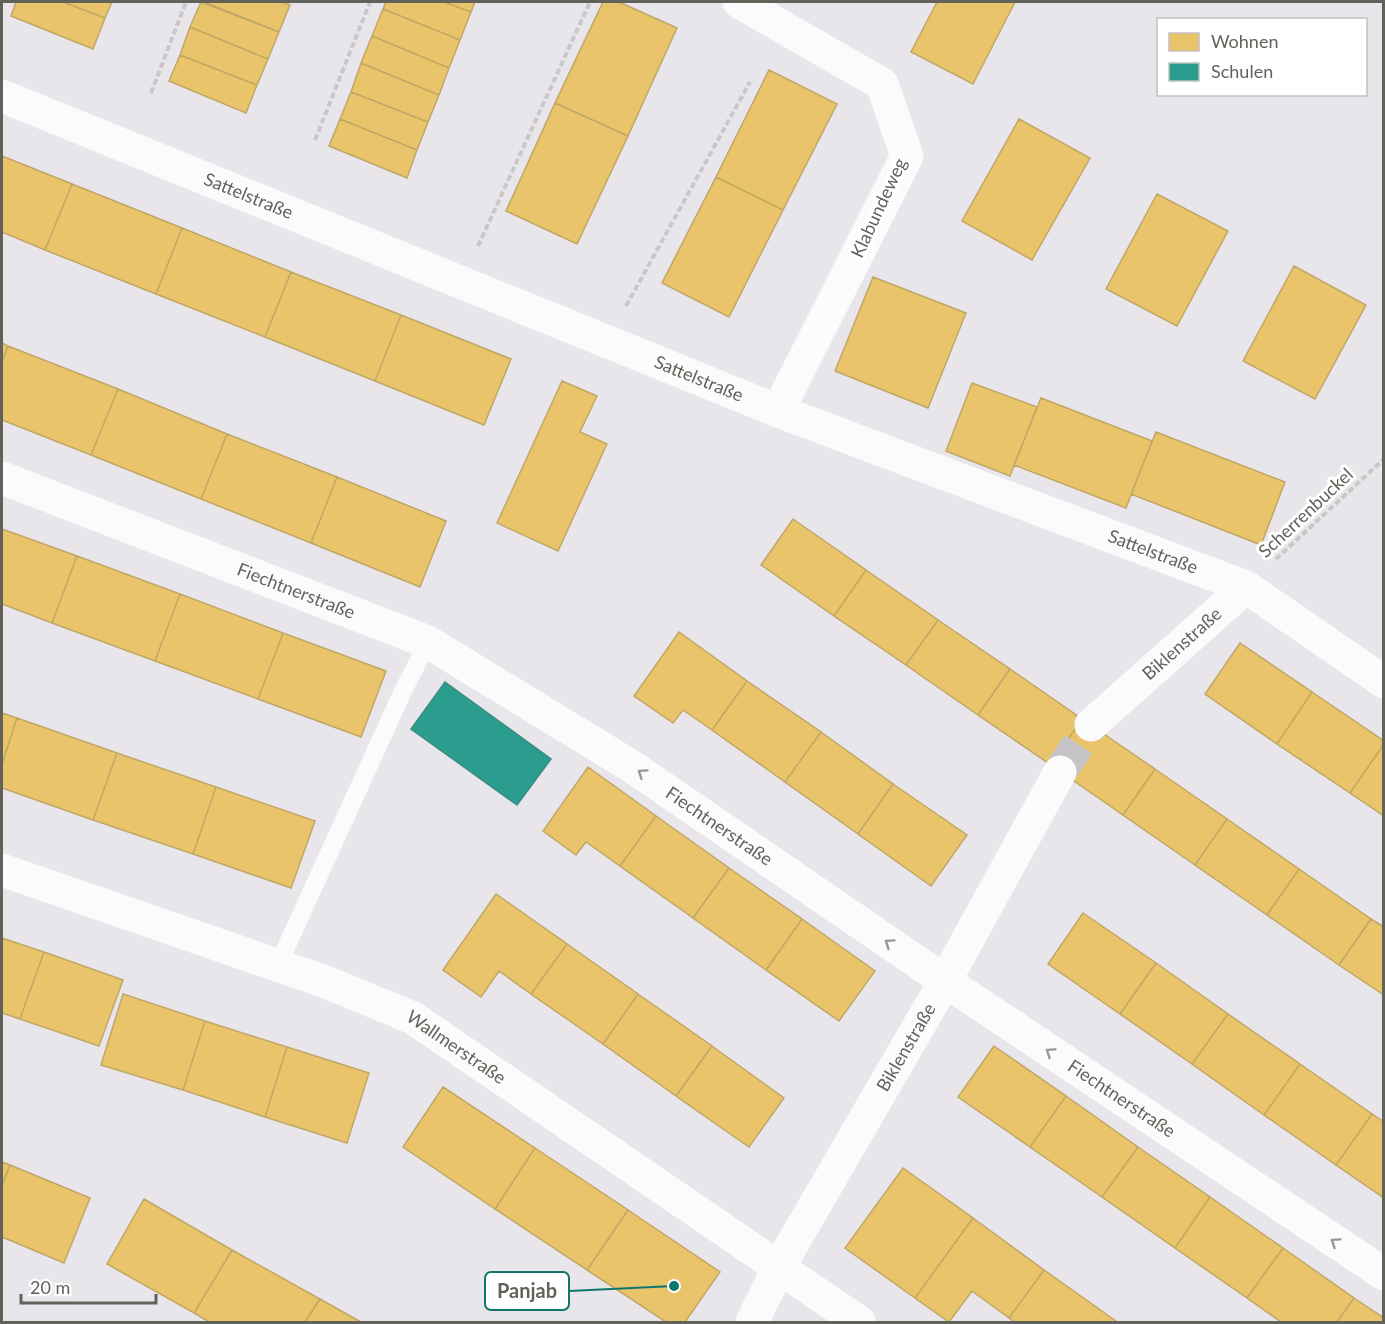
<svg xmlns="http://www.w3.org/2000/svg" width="1385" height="1324" font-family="Lato,sans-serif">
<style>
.homes{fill:#e9c46a;stroke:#c0a766;stroke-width:1.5}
.schools{fill:#2a9d8f;stroke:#3a8c7f;stroke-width:1.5}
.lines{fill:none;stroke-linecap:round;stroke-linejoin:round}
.street-tunnel{stroke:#c6c4c7;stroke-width:33;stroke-dasharray:33 16;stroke-linecap:butt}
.path{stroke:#cbc7c6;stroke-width:4;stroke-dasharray:6 3;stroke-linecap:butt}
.lane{stroke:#fcfbfc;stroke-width:18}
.street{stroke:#fcfbfc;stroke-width:33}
.oneway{stroke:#979893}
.labels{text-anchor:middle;stroke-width:6;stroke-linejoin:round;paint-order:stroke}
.street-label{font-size:18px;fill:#61635b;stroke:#fff}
.leader{fill:none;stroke:#0f766e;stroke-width:2}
.callout-dot{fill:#0f766e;stroke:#fff;stroke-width:2}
.callout{fill:#fff;stroke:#0f766e;stroke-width:2}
.callout-label{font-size:20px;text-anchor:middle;font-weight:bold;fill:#61635b}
</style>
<rect width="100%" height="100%" fill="#e8e5eb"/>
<path class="homes" d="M16 2H63L105 18 93 49 11 16Z
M63 2H112L105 18Z
M201 2 279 32 268 59 190 27Z
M204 2H282L290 5 279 32Z
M386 2H444L471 12 460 40 383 9Z
M444 2H475L471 12Z
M603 2H619L677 28 628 136 555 103Z
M937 2H1015L973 84 911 52Z
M383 9 460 40 449 68 372 36Z
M190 27 268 59 257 85 180 55Z
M372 36 449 68 439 95 361 63Z
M180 55 257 85 246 113 169 81Z
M361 63 439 95 428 122 351 92Z
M769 70 837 104 783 210 716 177Z
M351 92 428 122 417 150 340 119Z
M555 103 628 136 577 244 506 211Z
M340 119 417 150 407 178 329 146Z
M1019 119 1090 158 1032 260 962 221Z
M2 156 72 184 45 250 2 232Z
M716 177 783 210 729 317 662 283Z
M72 184 182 228 156 294 45 250Z
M1157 194 1228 231 1177 326 1106 289Z
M182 228 291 272 265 337 156 294Z
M1294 266 1366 305 1315 399 1243 361Z
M291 272 401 315 375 381 265 337Z
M873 277 966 313 928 408 835 371Z
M401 315 511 359 484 425 375 381Z
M2 343 8 346 2 362Z
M8 346 118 389 91 455 2 420V362Z
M562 381 597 396 580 432 607 444 558 551 497 523Z
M972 383 1037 407 1010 476 946 451Z
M118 389 227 434 201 499 91 455Z
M1041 398 1152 441 1126 508 1014 465Z
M1156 432 1285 482 1261 545 1131 494Z
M227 434 337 477 311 543 201 499Z
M337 477 446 521 420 587 311 543Z
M793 519 866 570 834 616 761 565Z
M2 529 77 556 52 623 2 604Z
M77 556 180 594 155 661 52 623Z
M866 570 938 620 906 665 834 616Z
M180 594 283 633 258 699 155 661Z
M938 620 1010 669 978 715 906 665Z
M679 632 747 681 712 730 683 710 673 723 634 696Z
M283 633 386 671 361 737 258 699Z
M1240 643 1312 692 1277 744 1205 694Z
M1010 669 1082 719 1051 765 978 715Z
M747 681 821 732 785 782 712 730Z
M1312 692 1384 741V744L1350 793 1277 744Z
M2 713 17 718 2 764Z
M17 718 117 753 93 820 2 788V764Z
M1082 719 1155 769 1123 815 1051 765Z
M821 732 893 784 858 834 785 782Z
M1384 744V816L1350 793Z
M117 753 216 787 193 854 93 820Z
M588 767 656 816 620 866 586 842 576 855 543 831Z
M1155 769 1227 819 1195 865 1123 815Z
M893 784 967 835 931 886 858 834Z
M216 787 315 821 291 888 193 854Z
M656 816 729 868 693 918 620 866Z
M1227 819 1299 869 1267 915 1195 865Z
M729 868 802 919 766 970 693 918Z
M1299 869 1371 919 1339 965 1267 915Z
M496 894 567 944 531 994 499 971 481 997 443 970Z
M1083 913 1156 963 1120 1014 1048 964Z
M802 919 875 971 839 1021 766 970Z
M1371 919 1384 927V995L1339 965Z
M2 938 44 952 20 1019 2 1013Z
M567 944 638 994 603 1044 531 994Z
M44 952 123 980 99 1046 20 1019Z
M1156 963 1228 1014 1192 1064 1120 1014Z
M123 994 205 1021 183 1090 101 1065Z
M638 994 712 1046 676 1096 603 1044Z
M1228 1014 1300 1064 1264 1115 1192 1064Z
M205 1021 287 1047 265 1117 183 1090Z
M712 1046 784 1098 749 1147 676 1096Z
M994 1046 1066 1096 1030 1147 958 1097Z
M287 1047 369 1073 347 1143 265 1117Z
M1300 1064 1372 1114 1336 1165 1264 1115Z
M443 1087 535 1148 495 1209 403 1147Z
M1066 1096 1138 1147 1102 1197 1030 1147Z
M1372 1114 1384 1122V1198L1336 1165Z
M1138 1147 1210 1197 1175 1248 1102 1197Z
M535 1148 628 1210 587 1270 495 1209Z
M2 1162 10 1165 2 1185Z
M10 1165 90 1198 64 1263 2 1237V1185Z
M903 1168 973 1218 915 1298 845 1248Z
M1210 1197 1283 1248 1247 1298 1175 1248Z
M144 1199 232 1250 194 1313 107 1264Z
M628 1210 720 1272 685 1322H666L587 1270Z
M973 1218 1044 1270 1009 1318 972 1291 949 1322 915 1298Z
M1283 1248 1354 1298 1337 1322H1281L1247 1298Z
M232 1250 320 1299 305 1322H209L194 1313Z
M1044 1270 1116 1321 1115 1322H1015L1009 1318Z
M1354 1298 1384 1318V1322H1337Z
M320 1299 361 1322H305Z"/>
<path class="schools" d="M445 682 551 759 517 805 411 729Z"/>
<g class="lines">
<path class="street-tunnel" d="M1060 772 1091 725"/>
<path class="path" d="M151 93 186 2
M315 140 370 2
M478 246 590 2
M626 306 750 82
M1276 559 1384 459"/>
<path class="lane" d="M278 965 403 691 428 642"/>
<g class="street">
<path d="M739 2 882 84 907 156 778 411"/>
<path id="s1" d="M2 96 778 411 1246 587 1384 682"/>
<path id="s2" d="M2 478 428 642 631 766 945 981 1384 1274"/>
<path id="s3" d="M1091 725 1246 587"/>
<path id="s4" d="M2 870 326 982 413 1018 859 1322"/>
<path id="s5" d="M752 1322 779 1267 945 981 1060 772"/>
</g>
</g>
<defs><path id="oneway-chevron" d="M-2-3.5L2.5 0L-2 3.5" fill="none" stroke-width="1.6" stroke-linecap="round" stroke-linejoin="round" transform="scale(1.5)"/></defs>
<g class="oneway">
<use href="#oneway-chevron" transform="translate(642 773) rotate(-145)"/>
<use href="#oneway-chevron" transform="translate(889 943) rotate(-145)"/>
<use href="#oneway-chevron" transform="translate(1050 1052) rotate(-146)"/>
<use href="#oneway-chevron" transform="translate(1335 1242) rotate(-146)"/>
</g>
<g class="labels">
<g class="street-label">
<text dy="6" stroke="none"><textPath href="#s1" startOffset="266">Sattelstraße</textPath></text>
<text transform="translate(879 208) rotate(-65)" y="6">Klabundeweg</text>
<text dy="6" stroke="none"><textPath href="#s1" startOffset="752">Sattelstraße</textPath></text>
<text transform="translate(1306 513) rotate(-43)" y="6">Scherrenbuckel</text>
<text dy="6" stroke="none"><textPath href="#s1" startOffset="1238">Sattelstraße</textPath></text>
<text dy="6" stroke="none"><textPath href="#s2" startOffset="315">Fiechtnerstraße</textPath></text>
<text dy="6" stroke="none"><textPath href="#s3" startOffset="122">Biklenstraße</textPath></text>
<text dy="6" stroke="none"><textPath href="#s2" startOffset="801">Fiechtnerstraße</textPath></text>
<text dy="6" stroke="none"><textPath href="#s5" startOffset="315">Biklenstraße</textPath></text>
<text dy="6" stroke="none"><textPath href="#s4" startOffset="489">Wallmerstraße</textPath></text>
<text dy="6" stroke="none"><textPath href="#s2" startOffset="1287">Fiechtnerstraße</textPath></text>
</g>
</g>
<path class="leader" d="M674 1286L569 1291"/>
<circle class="callout-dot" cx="674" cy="1286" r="6"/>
<rect class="callout" x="485" y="1272" width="84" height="38" rx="6"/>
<g class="callout-label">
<text x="527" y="1298">Panjab</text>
</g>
<rect width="1385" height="1324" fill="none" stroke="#61635b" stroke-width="6"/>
<rect x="1157" y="18" width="210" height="78" fill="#ffffff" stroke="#c0c1bd" stroke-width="1.5"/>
<rect x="1169" y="33" width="30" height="18" fill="#e9c46a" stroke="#c0c1bd" stroke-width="1.5"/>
<text x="1211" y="48" font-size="18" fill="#61635b">Wohnen</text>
<rect x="1169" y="63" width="30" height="18" fill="#2a9d8f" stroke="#c0c1bd" stroke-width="1.5"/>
<text x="1211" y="78" font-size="18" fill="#61635b">Schulen</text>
<path d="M21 1294v9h135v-9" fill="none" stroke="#61635b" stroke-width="3"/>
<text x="30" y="1294" font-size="18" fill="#61635b" stroke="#ffffff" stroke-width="4.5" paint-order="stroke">20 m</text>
</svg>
